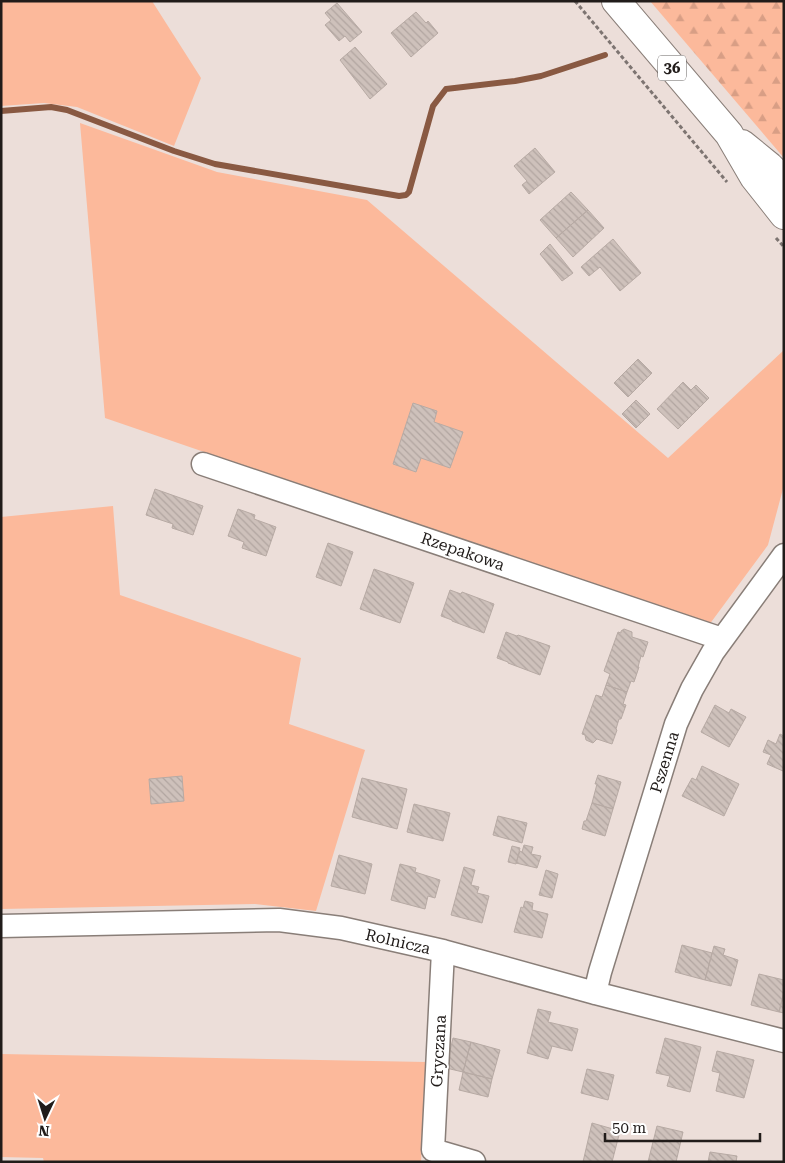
<svg xmlns="http://www.w3.org/2000/svg" width="785" height="1163" font-family="'Roboto Serif',serif">
<style>
.grass{fill:#fcb99b}
.forest{fill:url(#forest-firs)}
.lines{fill:none;stroke-linecap:round;stroke-linejoin:round}
.stream{stroke:#895942;stroke-width:6}
.building{fill:url(#building-back-hatch);stroke:#b7aaa4}
.minor-casing{stroke:#897e78;stroke-width:25}
.primary-casing{stroke:#897e78;stroke-width:30}
.path{stroke:#7d7471;stroke-width:3;stroke-dasharray:4 2.5;stroke-linecap:butt}
.minor{stroke:#fff;stroke-width:22}
.primary{stroke:#fff;stroke-width:28}
.labels{text-anchor:middle;stroke-width:4;stroke-linejoin:round;paint-order:stroke}
.shield{fill:#fff;stroke:#64605f;stroke-width:1}
.shield-label{font-size:15px;font-weight:bold;fill:#211c1a}
.street-label{font-size:16px;fill:#211c1a;stroke:#fff}
</style>
<defs>
<pattern id="forest-firs" width="22" height="20" patternUnits="userSpaceOnUse" patternTransform="scale(1.25)"><rect width="22" height="20" fill="#fcb99b"/><path d="M5 1l3.5 6h-7zM16 11l3.5 6h-7z" fill="#d89e85"/></pattern>
<pattern id="building-back-hatch" width="6" height="6" patternUnits="userSpaceOnUse" patternTransform="scale(1.25)"><rect width="6" height="6" fill="#cec1bb"/><path d="M-1 5l2 2M0 0l6 6M5-1l2 2" fill="none" stroke="#b1a5a0"/></pattern>
</defs>
<rect width="100%" height="100%" fill="#ecded9"/>
<path class="grass" d="M1 1H152L201 78 174 146 77 107 44 103 1 106Z
M80 123 217 172 367 200 668 458 784 350V485L768 545 709 625 105 418Z
M113 506 120 595 301 658 289 724 365 750 316 911 255 904 1 909V517Z
M1 1054 426 1062 421 1162H44L43 1158 1 1157Z"/>
<path class="forest" d="M650 1H784V158Z"/>
<g class="lines">
<path class="stream" d="M1 111 51 107 67 110 174 151 215 164 399 196 406 195 409 192 433 106 446 89 515 81 541 76 605 55"/>
</g>
<path class="building" d="M337 3 362 32 350 42 345 36 339 41 325 25 331 20 325 13Z
M416 12 426 23 428 21 438 33 411 57 391 33Z
M355 47 387 84 370 99 340 60Z
M535 148 555 172 529 194 522 185 527 181 514 166Z
M571 192 588 210 556 238 540 220Z
M588 210 604 228 573 257 556 238Z
M613 239 641 273 620 291 600 267 589 276 581 267Z
M550 244 573 273 562 281 540 254Z
M638 359 652 373 628 397 614 383Z
M683 382 691 390 696 385 709 398 678 429 657 409Z
M636 400 650 414 636 428 622 414Z
M413 403 437 411 434 422 463 432 450 468 421 458 416 472 393 464Z
M155 489 203 506 193 535 172 528 173 524 146 515Z
M238 509 255 515 254 519 276 527 266 556 242 548 244 542 228 536Z
M328 543 353 552 341 586 316 577Z
M374 569 414 583 400 623 360 609Z
M450 590 461 594 462 592 494 604 484 633 452 621V620L441 616Z
M624 629 632 632V637L648 642 643 657 641 656 638 667H639L634 682 631 681 627 692 606 685 610 674 604 671 618 632 621 633V631Z
M506 632 517 636 518 635 550 646 540 675 508 663V662L497 658Z
M606 685 627 692 623 704 626 705 621 719H619L616 729 617 730 612 744 597 739 593 743 586 740 585 735 582 734 596 695 602 697Z
M715 705 729 713 731 709 746 717 729 747 701 732Z
M780 734 784 736V768L783 771 767 764 771 755 763 752 768 740 776 744Z
M702 766 739 784 724 816 682 796 692 778 696 780Z
M598 775 621 782 613 809 592 803 597 784H595Z
M182 776 184 801 151 804 149 779Z
M362 778 407 789 397 829 352 817Z
M592 803 613 809 605 836 582 829 584 821H586Z
M414 804 450 813 443 841 407 832Z
M498 816 527 823 522 843 493 835Z
M524 845 533 847 531 854 541 856 537 868 516 863 520 851 522 852Z
M512 846 520 848 516 864 508 862Z
M339 855 372 864 365 894 331 886Z
M400 864 416 868 415 872 440 880 435 898 428 896 425 909 391 900Z
M464 867 475 870 471 885 479 887 477 893 489 896 482 923 451 915Z
M546 870 558 874 552 898 539 895Z
M525 901 533 903 532 910 548 914 542 938 514 932 521 907 523 908Z
M682 945 712 953 705 980 675 972Z
M714 946 725 949 723 955 738 960 731 986 705 980Z
M759 974 784 980V992L779 1012 751 1005Z
M784 992V1013L779 1012Z
M538 1009 551 1012 548 1022 578 1029 572 1051 552 1046 548 1059 527 1053Z
M453 1038 471 1042 463 1072 446 1068Z
M665 1038 701 1047 690 1092 667 1086 670 1076 656 1073Z
M471 1042 500 1050 492 1079 463 1072Z
M717 1051 754 1060 744 1098 716 1091 720 1073 712 1071Z
M587 1069 614 1075 608 1100 581 1093Z
M463 1072 492 1079 488 1097 459 1090Z
M592 1123 620 1131 612 1162H583Z
M657 1126 683 1132 676 1162H648Z
M710 1152 737 1156 736 1162H708Z"/>
<g class="lines">
<defs>
<path id="minor" d="M203 464 722 639
M1 926 279 920 341 928 443 951 595 993 784 1041
M443 951 433 1150 474 1162
M595 993 600 972 676 724 692 689 713 652 784 555"/>
<path id="primary" d="M616 1 729 134 754 177 784 215
M742 144 769 166 784 181"/>
</defs>
<use href="#minor" class="minor-casing"/>
<use href="#primary" class="primary-casing"/>
<path class="path" d="M575 1 727 182
M776 238 784 247"/>
<use href="#minor" class="minor"/>
<use href="#primary" class="primary"/>
</g>
<g class="labels">
<rect class="shield" x="658" y="55.5" width="28" height="25" rx="4"/>
<g class="shield-label">
<text x="672" y="73">36</text>
</g>
<g class="street-label">
<text transform="translate(463 551) rotate(19)" y="6">Rzepakowa</text>
<text transform="translate(664 762) rotate(-73)" y="6">Pszenna</text>
<text transform="translate(398 941) rotate(13)" y="6">Rolnicza</text>
<text transform="translate(438 1051) rotate(-87)" y="6">Gryczana</text>
</g>
</g>
<rect width="785" height="1163" fill="none" stroke="#211c1a" stroke-width="5"/>
<g transform="translate(45 1118) rotate(184)" stroke="#ffffff" stroke-width="4" paint-order="stroke">
<path d="M0-4L9 19L0 12L-9 19Z" fill="#211c1a"/>
<text y="-8" font-size="14" font-weight="bold" text-anchor="middle" fill="#211c1a">N</text>
</g>
<path d="M605 1133v8h155v-8" fill="none" stroke="#211c1a" stroke-width="2.5"/>
<text x="612" y="1133" font-size="15" fill="#211c1a" stroke="#ffffff" stroke-width="4" paint-order="stroke">50 m</text>
</svg>
